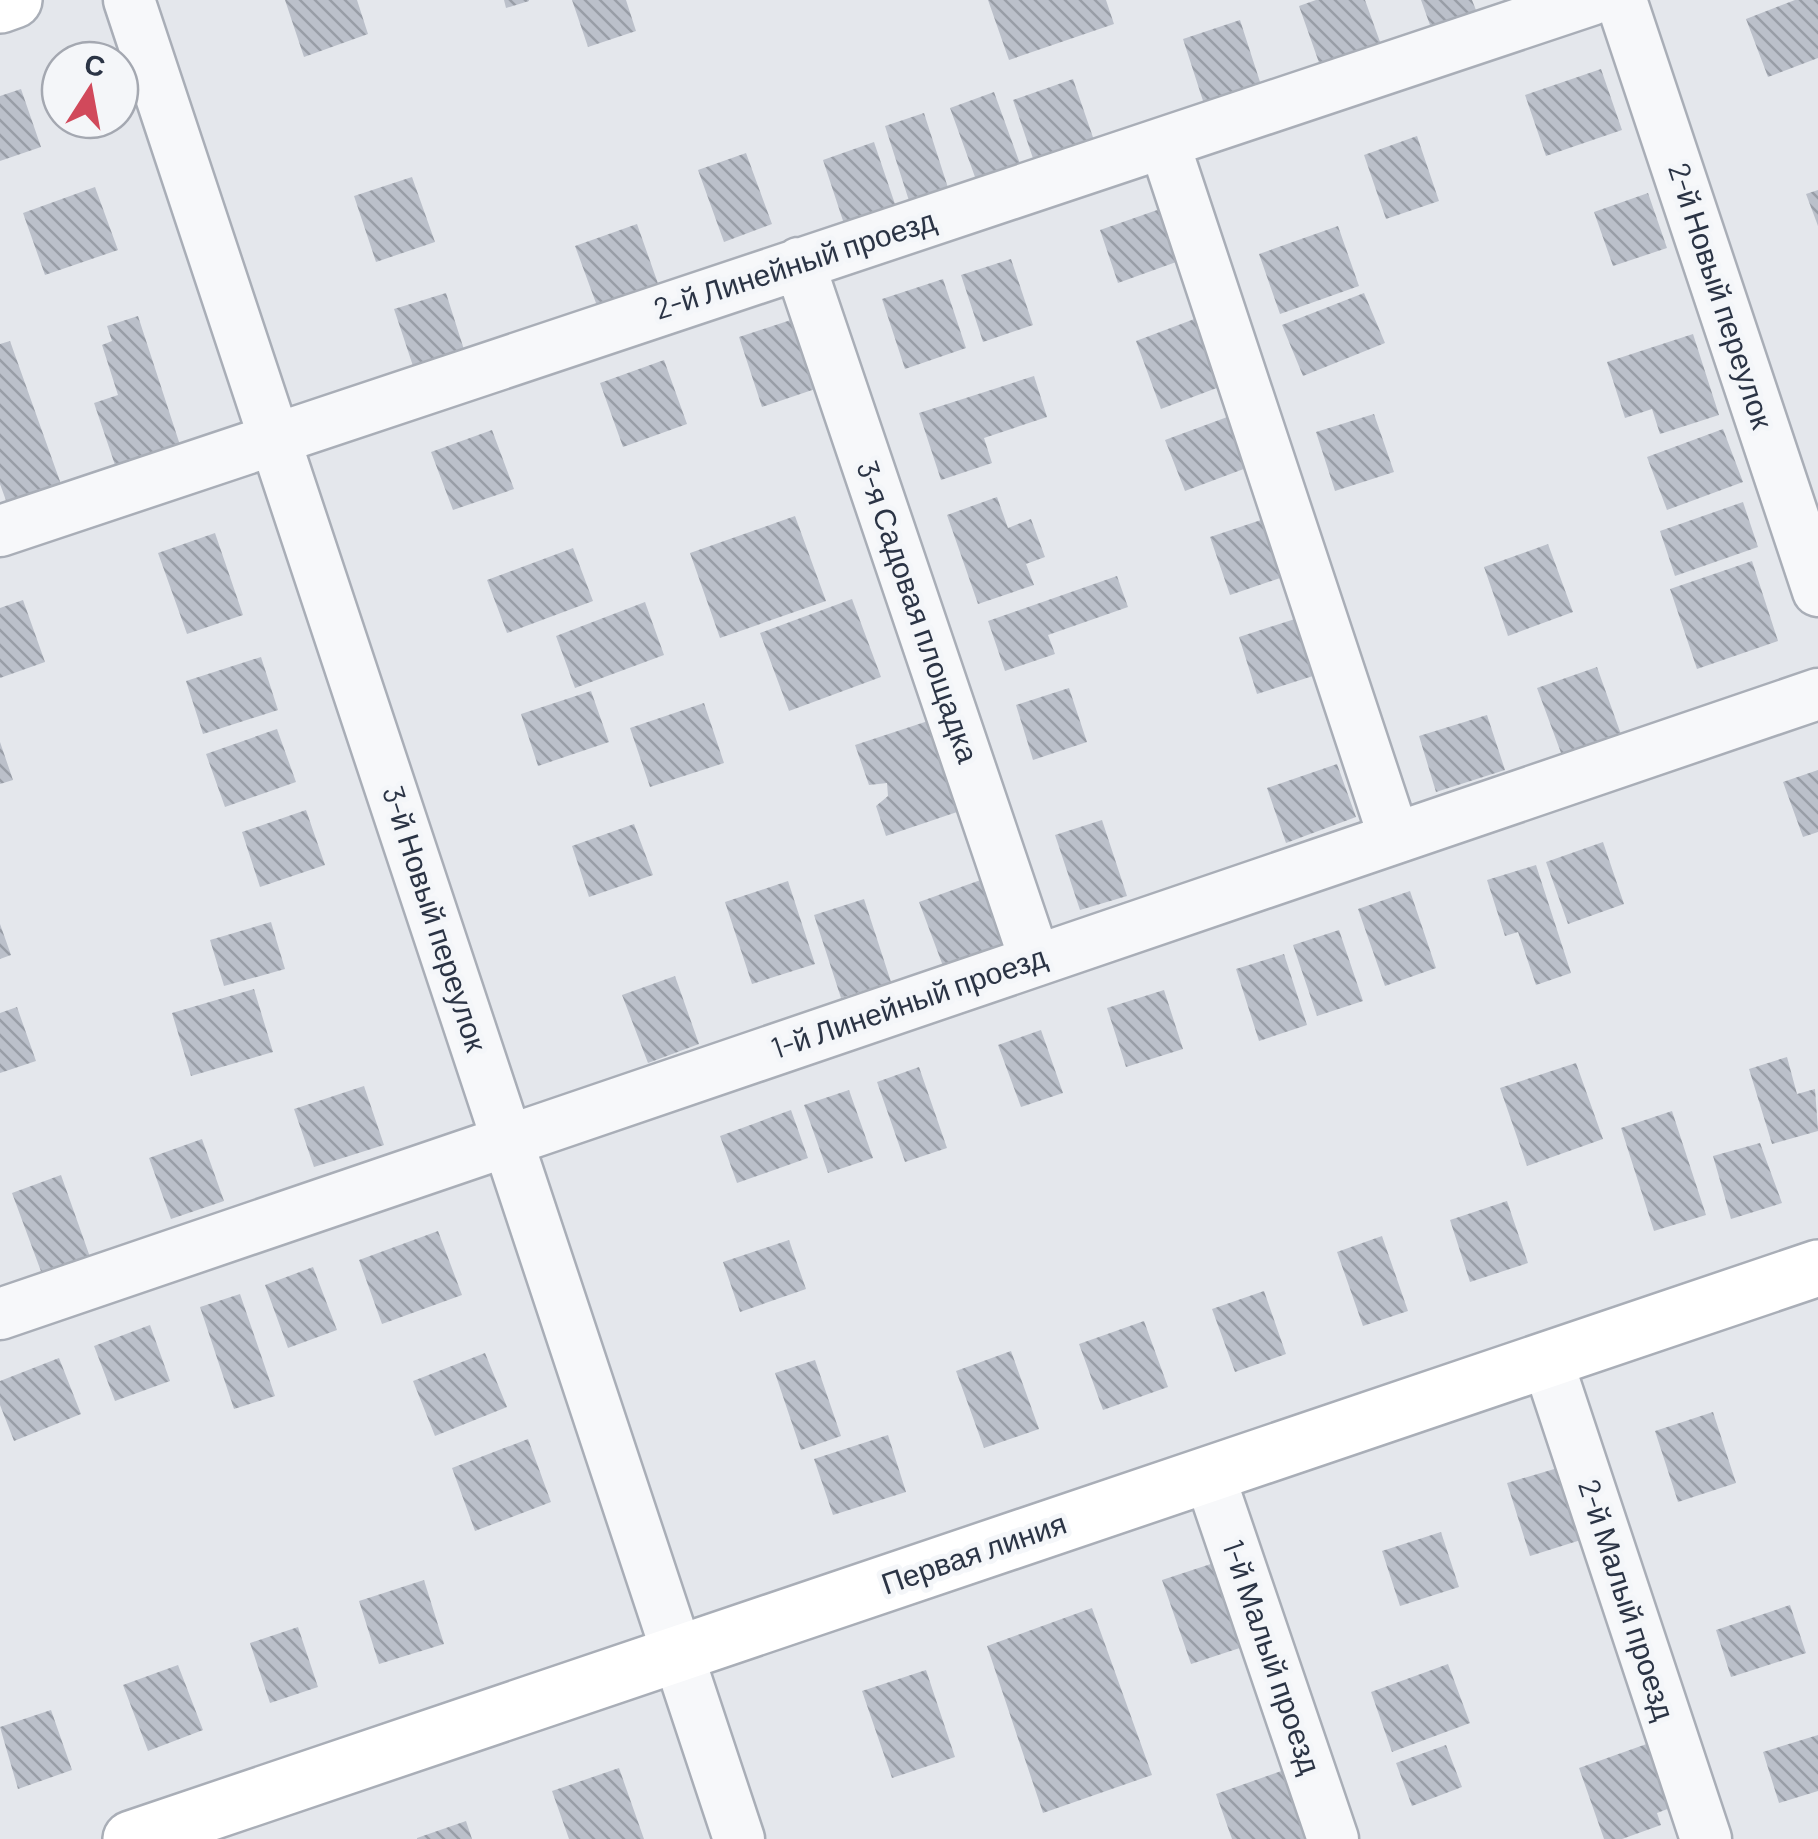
<svg xmlns="http://www.w3.org/2000/svg" width="1818" height="1839" font-family="Barlow,sans-serif">
<style>
.building{fill:url(#building-back-hatch)}
.lines{fill:none;stroke-linecap:round;stroke-linejoin:round}
.street-casing{stroke:#a9aeb7;stroke-width:55}
.secondary-casing{stroke:#a9aeb7;stroke-width:60}
.street{stroke:#f7f8fa;stroke-width:50}
.secondary{stroke:#fff;stroke-width:55}
.labels{text-anchor:middle;stroke-width:10;stroke-linejoin:round;paint-order:stroke}
.street-label{font-size:30px;fill:#2b3445;stroke:#f4f6f9}
</style>
<defs>
<pattern id="building-back-hatch" width="6" height="6" patternUnits="userSpaceOnUse" patternTransform="scale(2.5)"><rect width="6" height="6" fill="#bbc0ca"/><path d="M-1 5l2 2M0 0l6 6M5-1l2 2" fill="none" stroke="#989da6"/></pattern>
</defs>
<rect width="100%" height="100%" fill="#e4e7ec"/>
<path class="building" d="M285 0H357L368 34 304 57Z
M504 0H529V1L506 8Z
M572 0H626L636 31 588 47Z
M988 0H1106L1114 24 1009 60Z
M1316 0H1365L1384 53 1323 74 1299 6Z
M1421 0H1472L1481 23 1435 39Z
M1795 0H1818V58L1768 77 1746 19Z
M1240 20 1261 85 1204 104 1183 39Z
M1601 69 1622 130 1546 156 1525 95Z
M1073 79 1097 149 1037 170 1013 100Z
M21 89 41 147 0 161V96Z
M994 92 1023 172 979 188 950 108Z
M924 113 950 194 911 207 885 126Z
M1417 136 1439 201 1386 219 1364 155Z
M874 142 899 216 847 233 823 160Z
M746 153 772 224 724 242 698 170Z
M412 177 435 242 376 262 354 196Z
M95 187 118 250 45 275 23 213Z
M1818 190V226L1806 194Z
M1648 193 1667 248 1613 266 1594 212Z
M1160 209 1179 261 1118 283 1100 230Z
M637 224 661 292 600 314 575 246Z
M1338 226 1359 286 1280 314 1259 254Z
M1011 259 1033 325 983 342 961 275Z
M943 279 966 348 905 369 882 299Z
M446 293 467 359 416 375 394 309Z
M1364 293 1385 343 1303 376 1282 325Z
M138 316 180 445 115 465 94 403 118 395 102 345 112 341 107 326Z
M803 316 827 385 762 407 739 337Z
M1197 318 1222 386 1161 409 1136 341Z
M1693 334 1719 415 1660 434 1652 409 1625 418 1607 362Z
M10 341 62 487 8 506 0 484V344Z
M664 360 687 424 623 447 600 383Z
M1034 376 1047 417 984 438 992 463 941 480 919 413Z
M1374 414 1394 472 1335 491 1316 432Z
M1230 416 1249 467 1185 491 1165 440Z
M1723 429 1743 482 1667 510 1647 457Z
M492 430 514 489 453 510 431 452Z
M997 497 1008 528 1031 519 1045 557 1026 564 1034 585 978 604 947 515Z
M1743 502 1758 547 1675 576 1660 531Z
M795 516 826 601 720 638 690 553Z
M1267 518 1286 576 1230 595 1210 537Z
M215 533 243 615 187 634 158 553Z
M1548 544 1573 612 1508 636 1484 567Z
M573 548 593 601 507 633 487 580Z
M1752 561 1778 641 1697 669 1670 589Z
M1117 576 1128 607 1048 635 1055 654 1005 671 988 621Z
M852 599 881 677 789 711 760 633Z
M23 600 45 662 0 678V608Z
M645 602 664 655 575 688 556 636Z
M1298 618 1316 675 1257 694 1239 637Z
M261 657 278 710 203 734 186 681Z
M1597 667 1623 740 1564 761 1537 688Z
M1069 688 1087 742 1033 760 1016 705Z
M591 691 609 742 538 766 521 714Z
M704 703 724 763 650 787 630 728Z
M1487 715 1505 770 1436 792 1419 736Z
M931 720 963 810 886 836 876 806 888 796 887 783 869 785 855 745Z
M277 729 296 782 225 807 206 754Z
M0 742 13 780 0 784Z
M1337 764 1356 817 1286 843 1267 788Z
M1818 770V832L1803 837 1783 782Z
M306 810 325 865 260 887 242 832Z
M1102 820 1127 896 1080 910 1055 835Z
M634 824 653 875 589 897 572 846Z
M1603 842 1624 904 1568 924 1546 862Z
M1536 865 1571 973 1536 985 1518 932 1505 936 1487 880Z
M989 877 1012 941 943 966 919 902Z
M788 881 815 964 752 984 725 902Z
M1410 891 1436 968 1385 986 1358 909Z
M864 899 891 982 841 998 814 915Z
M271 922 285 969 224 986 210 940Z
M0 924 11 955 0 959Z
M1339 930 1363 1001 1317 1016 1293 945Z
M1284 954 1307 1025 1259 1041 1236 969Z
M675 976 699 1044 648 1063 622 995Z
M254 989 273 1052 191 1076 172 1013Z
M1164 990 1183 1049 1126 1067 1107 1008Z
M17 1007 36 1061 0 1073V1013Z
M1041 1030 1063 1093 1021 1107 998 1045Z
M1787 1057 1797 1094 1815 1089 1818 1131 1772 1144 1749 1069Z
M1576 1063 1603 1139 1527 1166 1500 1088Z
M919 1067 947 1148 905 1162 877 1082Z
M364 1086 384 1145 314 1167 294 1109Z
M849 1090 873 1158 828 1173 804 1105Z
M791 1110 808 1158 737 1183 720 1136Z
M1672 1111 1706 1215 1654 1231 1621 1128Z
M202 1139 224 1201 171 1219 149 1158Z
M1760 1143 1782 1203 1731 1219 1713 1156Z
M61 1175 90 1257 42 1274 12 1193Z
M1507 1201 1528 1263 1470 1282 1450 1220Z
M438 1231 462 1295 382 1324 359 1260Z
M1382 1236 1408 1311 1363 1326 1337 1252Z
M789 1240 806 1289 740 1312 723 1262Z
M313 1267 337 1330 288 1348 265 1285Z
M1264 1291 1286 1354 1235 1372 1212 1309Z
M240 1294 275 1396 234 1409 200 1307Z
M1144 1321 1168 1387 1103 1410 1079 1344Z
M150 1325 170 1381 115 1401 94 1346Z
M1011 1351 1039 1429 984 1448 956 1371Z
M485 1353 507 1407 435 1436 413 1381Z
M59 1358 81 1414 14 1441 0 1405V1381Z
M815 1360 841 1436 801 1450 775 1373Z
M1713 1412 1736 1483 1678 1502 1655 1431Z
M888 1435 906 1492 833 1515 814 1459Z
M528 1439 551 1502 475 1531 452 1468Z
M1561 1467 1584 1539 1530 1556 1507 1483Z
M1441 1532 1459 1587 1400 1606 1382 1551Z
M1226 1559 1255 1643 1191 1664 1162 1580Z
M424 1580 444 1644 379 1664 359 1601Z
M1790 1605 1806 1653 1731 1677 1716 1630Z
M1092 1608 1152 1775 1043 1813 987 1646Z
M298 1627 318 1687 270 1703 250 1643Z
M1448 1664 1470 1723 1392 1752 1371 1692Z
M178 1665 203 1730 148 1751 123 1685Z
M926 1670 955 1757 892 1778 862 1691Z
M51 1710 72 1770 18 1789 0 1727Z
M1818 1735V1791L1779 1803 1763 1752Z
M1655 1741 1678 1805 1657 1813 1661 1825 1622 1839H1604L1579 1768Z
M1446 1745 1462 1787 1412 1806 1396 1763Z
M619 1768 644 1839H569L552 1791Z
M1287 1769 1312 1839H1232L1216 1794Z
M466 1821 472 1839H417V1838Z"/>
<g class="lines">
<defs>
<path id="street" d="M129 0 739 1839
M1621 0 1818 591
M1164 143 1394 837
M799 263 1035 960
M0 531 1591 0
M0 1314 1818 694
M1547 1360 1706 1839
M1209 1475 1333 1839"/>
<path id="secondary" d="M0 5 14 0
M131 1839 1818 1268"/>
</defs>
<use href="#street" class="street-casing"/>
<use href="#secondary" class="secondary-casing"/>
<use href="#street" class="street"/>
<use href="#secondary" class="secondary"/>
</g>
<g class="labels">
<g class="street-label">
<text transform="translate(795 265) rotate(-18)" y="10">2-й Линейный проезд</text>
<text transform="translate(1720 296) rotate(72)" y="10">2-й Новый переулок</text>
<text transform="translate(917 612) rotate(71)" y="10">3-я Садовая площадка</text>
<text transform="translate(434 919) rotate(72)" y="10">3-й Новый переулок</text>
<text transform="translate(909 1003) rotate(-19)" y="10">1-й Линейный проезд</text>
<text transform="translate(974 1554) rotate(-19)" y="10">Первая линия</text>
<text transform="translate(1626 1600) rotate(72)" y="10">2-й Малый проезд</text>
<text transform="translate(1271 1657) rotate(71)" y="10">1-й Малый проезд</text>
</g>
</g>
<g transform="translate(90 90) rotate(11)"><circle r="48" fill="#f4f6f9" stroke="#a4a8b1" stroke-width="2.5"/>
<path d="M0-8L18 38L0 25L-18 38Z" fill="#d1495b"/>
<text y="-15" font-size="28" font-weight="bold" text-anchor="middle" fill="#2b3445">С</text>
</g>
</svg>
